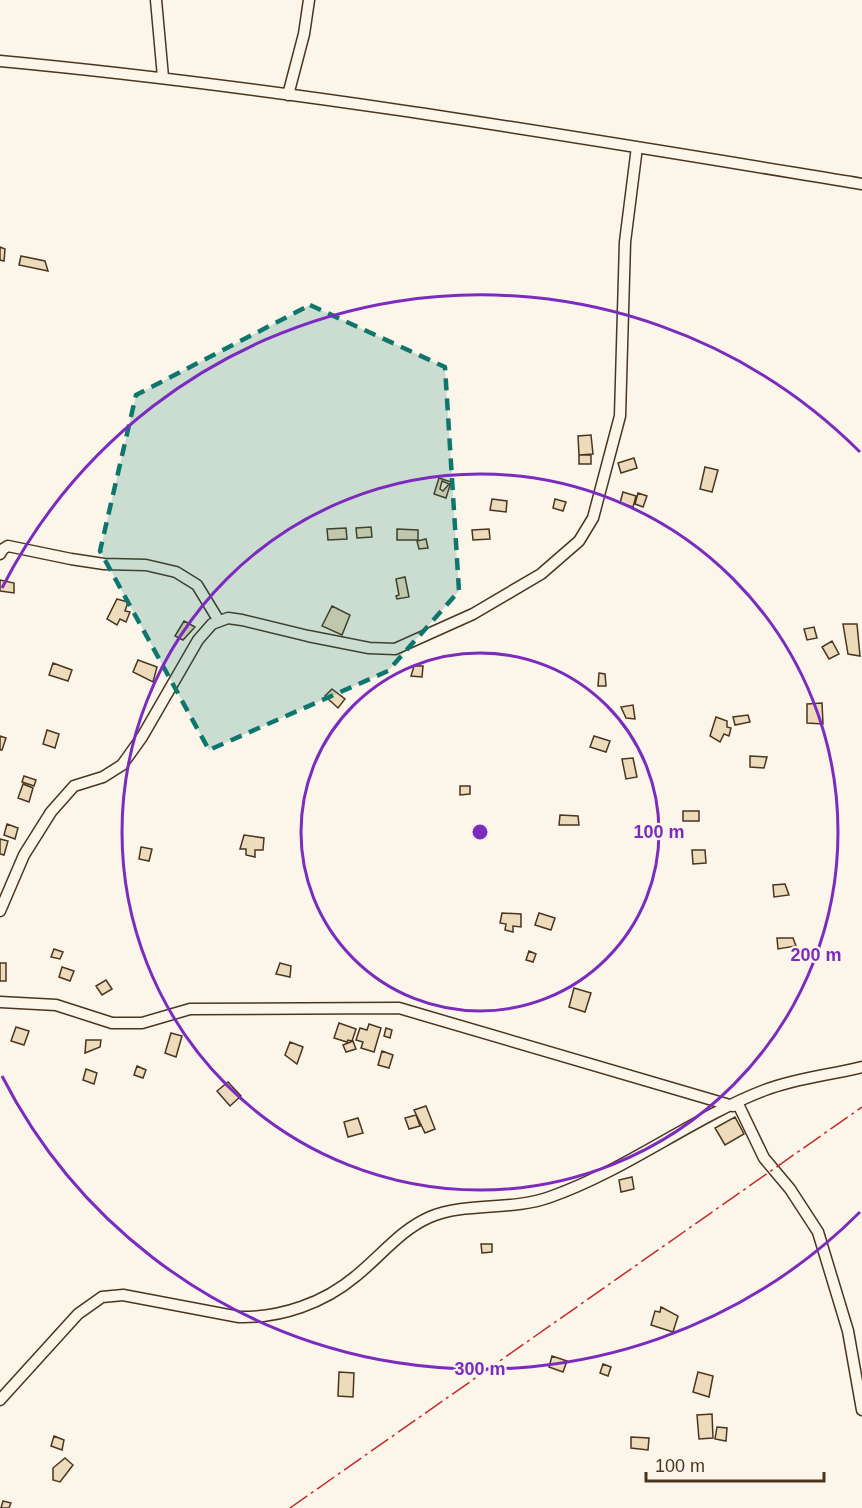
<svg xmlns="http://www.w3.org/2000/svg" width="862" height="1508" font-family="Helvetica,sans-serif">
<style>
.building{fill:#ecdcbc;stroke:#4a3520;stroke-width:1.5;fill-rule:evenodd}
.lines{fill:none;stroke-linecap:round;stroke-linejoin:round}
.street-casing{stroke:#4a3520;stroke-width:13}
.street{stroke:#fbf6e9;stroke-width:10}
.power{stroke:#c62828;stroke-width:1.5;stroke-dasharray:21 4.5 3 4.5;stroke-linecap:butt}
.marked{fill:#0f766e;fill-opacity:0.2;stroke:#0f766e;stroke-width:4.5;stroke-dasharray:12 8;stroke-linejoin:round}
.ring{fill:none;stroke:#7b2cbf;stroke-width:3}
.centre{fill:#7b2cbf;stroke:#fbf6e9;stroke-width:3}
.ring-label{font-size:18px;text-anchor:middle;font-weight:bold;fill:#7b2cbf;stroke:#fbf6e9;stroke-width:4.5;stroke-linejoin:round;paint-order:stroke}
</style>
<rect width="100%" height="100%" fill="#fbf6e9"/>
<path class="building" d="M0 247 5 249 4 261 0 260Z
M21 256 45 261 48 271 19 265Z
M591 435 593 454 579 455 578 436Z
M579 455H591V464H579Z
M634 458 637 468 621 473 618 463Z
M705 467 718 470 712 492 700 489Z
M439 478 451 482 446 498 434 494ZM442 481 449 484 443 491 440 489Z
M623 492 636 496 633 507 620 503Z
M638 493 647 496 643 507 635 504Z
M492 499 507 501 506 512 490 510Z
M555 499 566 502 563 511 553 508Z
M371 527 372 537 357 538 356 528Z
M346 528 347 539 328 540 327 529Z
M397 529 418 530V540H397Z
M489 529 490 539 473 540 472 530Z
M426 539 428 548 419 549 417 541Z
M405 577 409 597 397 599 396 596 399 595 396 579Z
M0 580 14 583V593L0 591Z
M117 599 128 602 125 611 130 612 126 622 120 619 117 625 107 619Z
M332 606 350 615 342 635 322 626Z
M184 621 195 627 183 640 175 636Z
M843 624H857L860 656 848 654Z
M814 627 817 638 807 640 804 629Z
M832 641 839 654 829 659 822 647Z
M138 660 157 667 153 682 133 672Z
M53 663 72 670 68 681 49 675Z
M414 666H423L422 677 411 676Z
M599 673 605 674 606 686H598Z
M332 689 345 699 338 708 325 696Z
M822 703 823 724 807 723V704Z
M633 705 635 719 626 718 621 707Z
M748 715 750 722 735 725 733 717Z
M716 717 727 721V727L731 728 729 736 724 734 720 742 710 736Z
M47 730 59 734 55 748 43 744Z
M0 736 6 738 2 750H0Z
M594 736 610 741 606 752 590 747Z
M750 756 767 757 764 768 750 767Z
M633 758 637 777 626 779 622 759Z
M24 776 36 780 34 786 22 782Z
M23 784 33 788 29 802 18 798Z
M460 786H470V794L460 795Z
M683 811H699V821H683Z
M560 815 578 816 579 825H559Z
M7 824 18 828 15 839 4 835Z
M244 835 264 838 263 850H255V857L246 855V849H240Z
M0 839 8 841 4 855 0 854Z
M141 847 152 849 149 861 139 859Z
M692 850H705L706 863 693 864Z
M785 884 789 895 774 897 773 885Z
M502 913 521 914V927L513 926V932L505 930 506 924 500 923Z
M539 913 555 918 551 930 535 925Z
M777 938H793L796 946 778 949Z
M54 949 63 952 60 959 51 957Z
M529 951 536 954 533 962 526 960Z
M0 963H6V981H0Z
M280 963 291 966 290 977 276 974Z
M62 967 74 971 70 981 59 977Z
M106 980 112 989 102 995 96 986Z
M574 988 591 993 585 1012 569 1007Z
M339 1023 356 1029 352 1041 348 1040 347 1042 334 1038Z
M369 1024 381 1028 374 1052 361 1048 363 1042 356 1040 360 1028 367 1030Z
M16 1027 29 1031 24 1045 11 1041Z
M386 1028 392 1030 390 1038 384 1036Z
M171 1033 182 1036 176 1057 165 1053Z
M86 1040H101L100 1047 85 1053Z
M353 1041 356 1049 346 1052 343 1045Z
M290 1042 303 1047 297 1064 285 1055Z
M382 1051 393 1055 389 1068 378 1065Z
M137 1066 146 1070 143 1078 134 1075Z
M86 1069 97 1073 94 1084 83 1080Z
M228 1082 241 1096 230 1106 217 1091Z
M426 1106 435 1129 425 1133 414 1110Z
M416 1115 420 1126 409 1129 405 1118Z
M735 1117 744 1134 725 1145 715 1128Z
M358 1118 363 1133 348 1137 344 1122Z
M632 1177 634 1189 621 1192 619 1180Z
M481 1244H492V1252L482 1253Z
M661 1307 678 1316 673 1332 651 1325 655 1311 660 1312Z
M552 1356 567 1361 563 1372 549 1367Z
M603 1364 611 1367 608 1376 600 1373Z
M339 1372 354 1373 353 1397 338 1396Z
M698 1372 713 1376 709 1397 693 1392Z
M712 1414 713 1438 699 1439 697 1415Z
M717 1427 727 1428 726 1441 715 1439Z
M54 1436 64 1440 62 1450 51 1446Z
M631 1437 649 1438 648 1450 631 1448Z
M65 1458 73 1465 60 1482 53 1480V1468Z
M3 1501 11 1503 9 1508H1Z"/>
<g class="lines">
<defs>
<path id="street" d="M156 0 163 77
M0 61C289 88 576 137 862 184
M288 95 304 34 309 0
M0 554 3 549 8 546 71 559 104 564 146 565 176 572 197 585 219 621
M0 911 24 855 51 812 74 786 103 777 122 765 142 737 198 640 212 624 228 618 242 620 308 636 369 648 395 649 473 614 541 574 579 541 593 518 620 416 625 242 637 147
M0 1002 56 1005 112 1023H142L190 1009 399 1008 733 1106
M738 1104 764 1158 790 1189 818 1232 848 1331 862 1410
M0 1400 78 1314 102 1297 123 1295 239 1317C281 1318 324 1303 356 1276 381 1256 400 1230 430 1217 465 1202 512 1211 550 1197 625 1171 692 1118 765 1090 796 1078 830 1075 862 1067"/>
</defs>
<use href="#street" class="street-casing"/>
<use href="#street" class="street"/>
<path class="power" d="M290 1508 862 1107"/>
</g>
<path class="marked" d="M310 305 445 367 459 591 388 671 209 750 100 551 136 395Z"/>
<g class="ring">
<circle cx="480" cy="832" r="179"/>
<circle cx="480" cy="832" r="358"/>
<path d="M860 1212A537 537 0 0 1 2 1076M2 588A537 537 0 0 1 860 452"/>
</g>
<circle cx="480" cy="832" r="9" class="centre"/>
<g class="ring-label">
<text x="659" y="838">100 m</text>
<text x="816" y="961">200 m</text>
<text x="480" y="1375">300 m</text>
</g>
<path d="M646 1472v9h178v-9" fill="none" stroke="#4a3520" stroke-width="3"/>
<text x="655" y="1472" font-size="18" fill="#4a3520" stroke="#fbf6e9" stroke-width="4.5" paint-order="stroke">100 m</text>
</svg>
